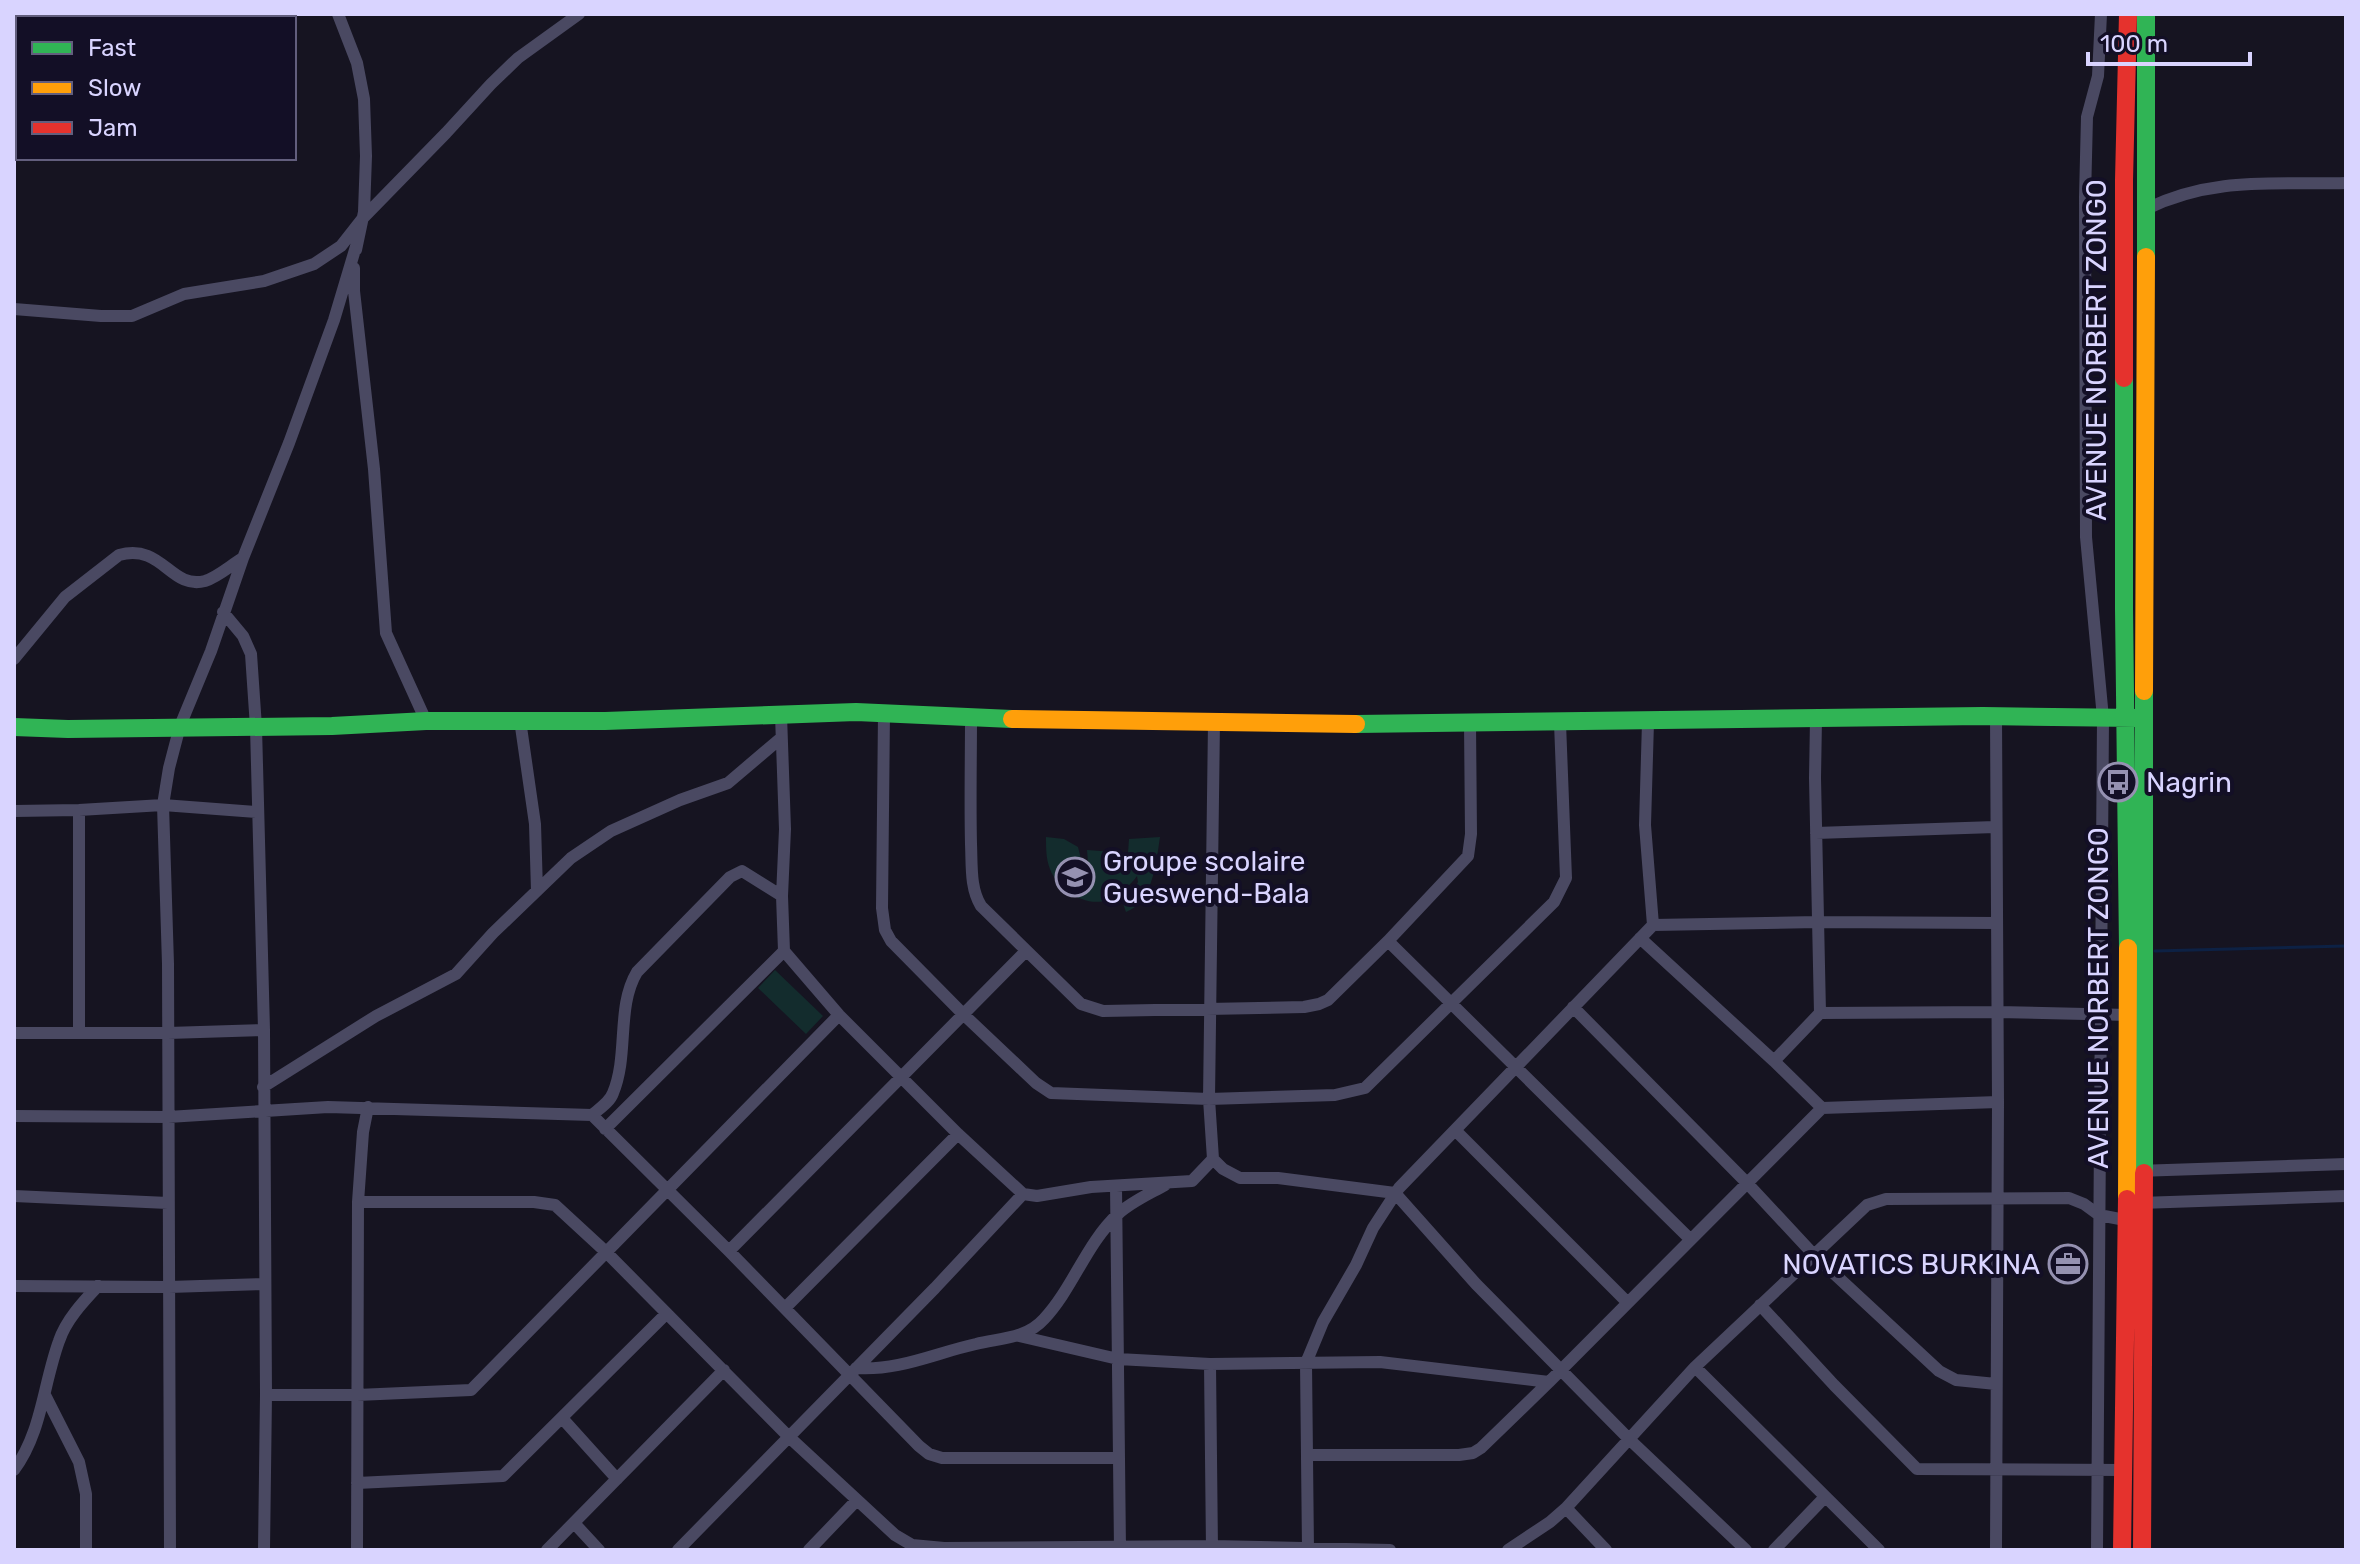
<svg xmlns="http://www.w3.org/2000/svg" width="2360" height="1564" font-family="Rubik,sans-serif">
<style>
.green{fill:#132c2d}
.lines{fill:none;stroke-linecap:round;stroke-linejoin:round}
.stream{stroke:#0d2144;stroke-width:3}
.street{stroke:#4a4962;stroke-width:12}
.fast{stroke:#30b455;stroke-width:18}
.slow{stroke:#ff9f0a;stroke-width:18}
.jam{stroke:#e5322d;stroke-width:18}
.labels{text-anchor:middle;stroke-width:8;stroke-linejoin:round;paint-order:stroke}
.street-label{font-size:28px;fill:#d9d4ff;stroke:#130f26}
.poi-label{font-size:28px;fill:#d9d4ff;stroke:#130f26;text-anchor:start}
</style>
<rect width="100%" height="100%" fill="#161421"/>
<path class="green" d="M1046 837 1064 839 1078 847 1082 863 1088 862 1087 850 1128 853 1129 839 1160 837C1156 863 1153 902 1126 912L1121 898 1132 894 1138 882 1137 876C1131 885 1117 896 1107 900 1086 908 1057 889 1050 869 1046 859 1046 848 1046 837Z
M775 970 823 1016 806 1034 758 988Z"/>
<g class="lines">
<path class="stream" d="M2155 951 2346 946"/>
<path class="street" d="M338 14 357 63 364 99 366 156 364 212 356 250
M2146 209C2214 176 2274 185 2346 183
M354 268V291L374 469 386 633 426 721
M14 309 101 316H132L184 294 264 281 314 264 341 246 363 218 446 133 491 84 518 58 579 14
M223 612 243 636 251 654 256 727 264 1030 266 1395 264 1550
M14 659 65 597 119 555C163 543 170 590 205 581 218 577 231 565 243 558
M884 713 882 908 885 930 891 941 963 1014 1036 1083 1051 1093 1209 1099 1335 1095 1365 1088 1554 902 1566 878 1560 723
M781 715 785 829 782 896 784 951 839 1015 958 1134 1023 1194 1037 1196 1091 1187 1192 1181 1213 1159
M1996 716 1998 1102 1996 1550
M971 717C971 759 970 802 971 844 972 866 970 888 981 906L1081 1004 1103 1011 1304 1007 1319 1004 1328 1000 1388 941 1468 856 1471 834 1470 723
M520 720 535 824 537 891
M1214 722 1209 1099 1213 1159 1223 1169 1240 1178H1278L1395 1193 1476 1284 1629 1439 1746 1550
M1648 722 1645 825 1653 925
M79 810V1033
M14 811 79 810 163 805 257 812
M1816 833 1995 827
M1640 938 1774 1061 1822 1108
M1388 941 1690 1239
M1573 1007 1747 1183 1814 1255 1939 1371 1956 1380 1996 1384
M1820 1013 1998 1012 2129 1015
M14 1033H168L264 1030
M1774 1061 1820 1013 1815 778 1816 719
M263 1087 376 1016 456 974 493 933 571 858 611 831 680 800 728 783 781 738
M592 1115 729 1251 919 1446 929 1454 942 1458H1119
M14 1116 168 1117 328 1107 592 1115C599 1109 610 1102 613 1093 629 1055 616 1007 637 972L730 877 742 871 782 896
M605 1129 784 951
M1455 1130 1627 1302
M2137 1171 2346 1164
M1116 1186 1120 1550
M14 1196 168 1203
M358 1202H534L555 1205 606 1252 789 1437 895 1535 912 1545 944 1548 1212 1546 1390 1550
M2140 1203 2346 1196
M729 1251 1025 952
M14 1286 169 1287 264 1284
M1760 1305 1834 1385 1917 1469 2123 1470
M785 1308 958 1134
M1019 1336 1118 1359 1210 1364 1380 1362 1549 1382 1822 1108 1998 1102
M1210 1364 1212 1550
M1695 1367 1879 1550
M856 1368C899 1371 935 1353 976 1344 1000 1338 1026 1339 1044 1319 1073 1288 1086 1244 1118 1214 1131 1202 1149 1194 1165 1185
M45 1395 79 1462 86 1494V1550
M266 1395H357L471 1390 839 1015
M562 1418 617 1479
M1307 1455H1459L1473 1453 1481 1448 1549 1382
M14 1470C42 1432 43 1385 59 1341 66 1320 83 1302 98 1286
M357 1483 503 1476 666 1314
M1566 1508 1606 1550
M574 1523 599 1550
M170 1550 168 964 163 805 169 768 180 726 211 651 243 558 289 443 334 320 357 243
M357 1550 358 1202 363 1132 368 1107
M547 1550 724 1370
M678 1550 935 1288 1023 1194
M809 1550 856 1501
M1308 1550 1306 1363 1323 1322 1356 1265 1373 1228 1399 1188 1653 925 1818 922 1997 923
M1508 1550 1550 1522 1566 1508 1695 1367 1867 1205 1886 1199 2069 1198 2084 1204 2099 1215 2125 1220
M1774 1550 1825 1497
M2097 1550 2103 718 2086 537 2085 197 2087 117 2098 76 2101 14"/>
<path class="fast" d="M2146 14V257
M2124 378V609L2128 948
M1356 724 1983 716 2137 718
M14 727 68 729 332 726 426 721H605L856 712 1012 719
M2144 1173V691"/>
<path class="slow" d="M2144 691 2146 257
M1012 719 1356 724
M2127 1199 2128 948"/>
<path class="jam" d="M2124 378V180L2128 14
M2122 1550 2127 1199
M2142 1550 2144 1173"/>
</g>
<defs>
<symbol id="bus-ring" viewBox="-11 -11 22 22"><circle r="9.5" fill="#130f26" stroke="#9591b1" stroke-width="1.5"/><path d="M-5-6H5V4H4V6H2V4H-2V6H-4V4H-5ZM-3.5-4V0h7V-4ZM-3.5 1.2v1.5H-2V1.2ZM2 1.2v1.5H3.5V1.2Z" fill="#9591b1"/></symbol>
<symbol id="school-ring" viewBox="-11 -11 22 22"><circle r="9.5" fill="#130f26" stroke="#9591b1" stroke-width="1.5"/><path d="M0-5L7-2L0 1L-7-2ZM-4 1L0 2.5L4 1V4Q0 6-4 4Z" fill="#9591b1"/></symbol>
<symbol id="office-ring" viewBox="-11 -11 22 22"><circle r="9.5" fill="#130f26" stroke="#9591b1" stroke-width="1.5"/><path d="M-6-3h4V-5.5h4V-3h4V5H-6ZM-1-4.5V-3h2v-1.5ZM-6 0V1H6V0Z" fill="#9591b1"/></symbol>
</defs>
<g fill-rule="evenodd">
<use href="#bus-ring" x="2096" y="760" width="44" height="44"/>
<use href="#school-ring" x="1053" y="855" width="44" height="44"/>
<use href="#office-ring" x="2046" y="1242" width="44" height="44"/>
</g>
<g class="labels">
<g class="street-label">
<text transform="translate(2096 350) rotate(-90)" y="10">AVENUE NORBERT ZONGO</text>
<text transform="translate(2098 998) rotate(-90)" y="10">AVENUE NORBERT ZONGO</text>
</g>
<g class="poi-label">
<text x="2146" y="792">Nagrin</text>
<text x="1103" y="871">Groupe scolaire<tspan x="1103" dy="32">Gueswend-Bala</tspan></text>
<text x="2040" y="1274" text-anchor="end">NOVATICS BURKINA</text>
</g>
</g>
<rect width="2360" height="1564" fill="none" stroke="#d9d4ff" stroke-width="32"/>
<rect x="16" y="16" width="280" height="144" fill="#130f26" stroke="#625e7d" stroke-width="2"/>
<rect x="32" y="42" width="40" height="12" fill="#30b455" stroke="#625e7d" stroke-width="2"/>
<text x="88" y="56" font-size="24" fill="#d9d4ff">Fast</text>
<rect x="32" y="82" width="40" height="12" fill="#ff9f0a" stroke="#625e7d" stroke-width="2"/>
<text x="88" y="96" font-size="24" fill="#d9d4ff">Slow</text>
<rect x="32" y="122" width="40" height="12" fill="#e5322d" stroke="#625e7d" stroke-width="2"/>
<text x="88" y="136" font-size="24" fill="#d9d4ff">Jam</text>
<path d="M2088 52v12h162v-12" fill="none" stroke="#d9d4ff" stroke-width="4"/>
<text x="2100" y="52" font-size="24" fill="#d9d4ff" stroke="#130f26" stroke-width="6" paint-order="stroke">100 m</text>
</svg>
